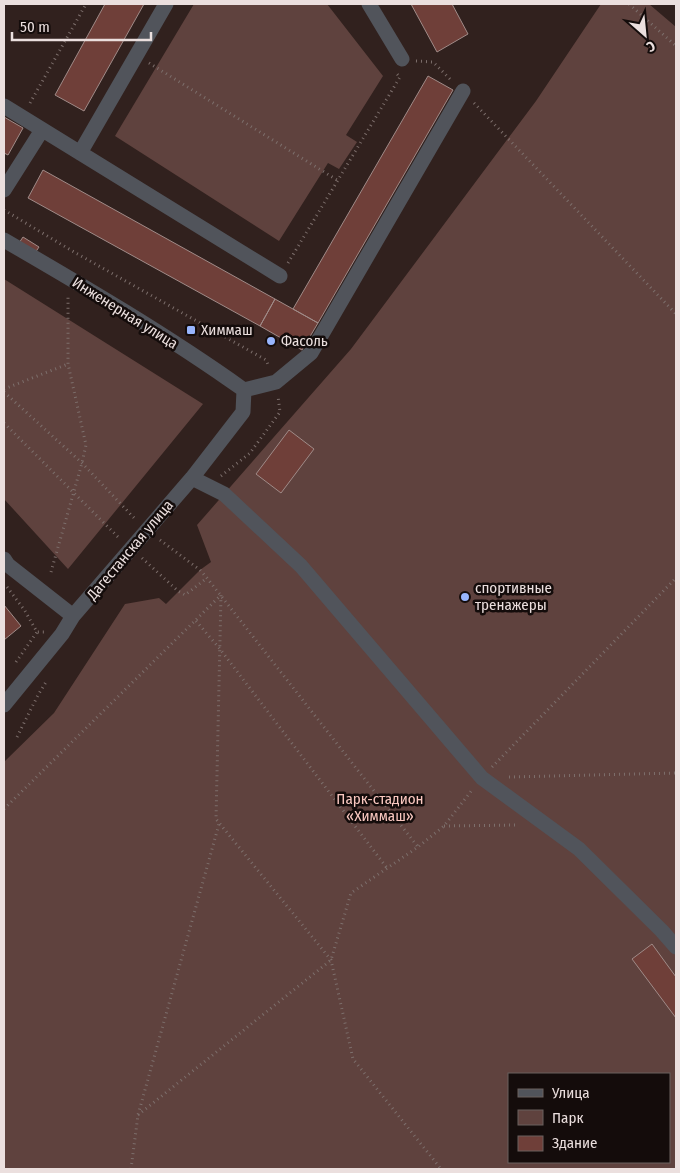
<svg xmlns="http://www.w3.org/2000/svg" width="680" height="1173" font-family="'Fira Sans Condensed',sans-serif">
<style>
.green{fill:#5f423e;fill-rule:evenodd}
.building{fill:#6f3f39;stroke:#a08b88}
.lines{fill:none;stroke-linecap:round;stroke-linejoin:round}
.path{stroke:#7d6f6c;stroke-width:3;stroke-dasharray:1 4;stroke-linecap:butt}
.minor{stroke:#51545b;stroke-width:15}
.poi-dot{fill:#98b5fd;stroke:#140c0b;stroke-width:2}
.labels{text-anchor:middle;stroke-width:5;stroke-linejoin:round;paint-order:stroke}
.street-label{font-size:15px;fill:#ebdfde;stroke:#140c0b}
.poi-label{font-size:15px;fill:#ebdfde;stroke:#140c0b;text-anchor:start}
.park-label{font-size:15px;fill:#fac8c0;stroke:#140c0b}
</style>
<rect width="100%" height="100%" fill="#31211e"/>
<path class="green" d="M194 4H327L383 76 346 135 357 142 339 169 328 163 279 241 115 136Z
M601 4H649L676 27V1169H4V762L54 713 125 604 159 598 166 604 200 570 211 562 197 525 351 349 536 101ZM509 1074H669V1162H509Z
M4 279 203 404 68 569 4 499Z"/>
<path class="building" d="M105 4H144L84 111 55 95Z
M411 4H452L468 34 437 52Z
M428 76 453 90 318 323 293 309Z
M4 117 23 128 8 155 4 153Z
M43 170 275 299 260 326 28 198Z
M23 237 39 247 35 253 19 243Z
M275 299 318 323 302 350 260 326Z
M289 430 314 449 281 493 256 474Z
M4 605 21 626 4 640Z
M652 944 676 977V1018L632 959Z"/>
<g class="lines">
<path class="path" d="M629 4 676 46
M416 61 433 62 452 81
M149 63 337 180
M30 103 86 4
M474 103 676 314
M4 210 74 252 266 360 269 367
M288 263 400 77 397 74
M4 389 68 364
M4 392 82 463 136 520
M4 423 120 539
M221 476 250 453 280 412 278 396
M160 540 200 570 207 578 418 847
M142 558 178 591 185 595 207 578
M51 572 82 463 86 445 68 364V297
M7 587 25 611 37 632H44
M196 621 220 649 387 868
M16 662 37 632
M17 737 38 695 46 682
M492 767 676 578
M509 777 676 773
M4 809 221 595 216 819 331 960 353 1059 441 1169
M444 826 518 825
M138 1115 331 960 351 893 418 847 444 826 472 790
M131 1169 138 1115 219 824"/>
<path class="minor" d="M369 4 402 59
M4 106 280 276
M80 153 166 4
M4 190 42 130
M4 240C85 287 167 335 244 390
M244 390 276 382 311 353 463 91
M192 478 224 494 301 566 482 778 579 849 662 931 676 947
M4 559 8 565 73 616
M4 705 62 634 73 616 192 478 243 412 244 390"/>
</g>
<g class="poi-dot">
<rect x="186" y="325" width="10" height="10" rx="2.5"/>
<circle cx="271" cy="341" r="5"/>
<circle cx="465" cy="597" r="5"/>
</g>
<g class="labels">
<g class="street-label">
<text transform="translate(125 313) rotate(32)" y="5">Инженерная улица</text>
<text transform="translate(130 550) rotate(-50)" y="5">Дагестанская улица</text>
</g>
<g class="poi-label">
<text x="201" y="335">Химмаш</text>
<text x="281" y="346">Фасоль</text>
<text x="475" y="593">спортивные<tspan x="475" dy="17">тренажеры</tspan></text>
</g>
<g class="park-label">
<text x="380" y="804">Парк-стадион<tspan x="380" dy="17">«Химмаш»</tspan></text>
</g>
</g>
<rect width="680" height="1173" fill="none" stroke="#ebdfde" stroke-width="10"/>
<rect x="508" y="1073" width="162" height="90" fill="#140c0b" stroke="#6a605f"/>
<rect x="518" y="1089" width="25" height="8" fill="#51545b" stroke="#6a605f"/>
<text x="552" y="1098" font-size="15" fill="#ebdfde">Улица</text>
<rect x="518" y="1110" width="25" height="15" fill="#5f423e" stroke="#6a605f"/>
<text x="552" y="1123" font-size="15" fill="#ebdfde">Парк</text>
<rect x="518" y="1136" width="25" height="15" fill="#6f3f39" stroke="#6a605f"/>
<text x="552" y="1148" font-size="15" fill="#ebdfde">Здание</text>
<g transform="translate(645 35) rotate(153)" stroke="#140c0b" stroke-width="4" paint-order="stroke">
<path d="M0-4L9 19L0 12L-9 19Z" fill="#ebdfde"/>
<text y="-8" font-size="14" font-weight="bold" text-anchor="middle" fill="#ebdfde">С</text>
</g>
<path d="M12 32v8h139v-8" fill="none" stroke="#ebdfde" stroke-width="2.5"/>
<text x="20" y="32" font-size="15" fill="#ebdfde" stroke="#140c0b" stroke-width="4" paint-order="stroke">50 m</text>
</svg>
